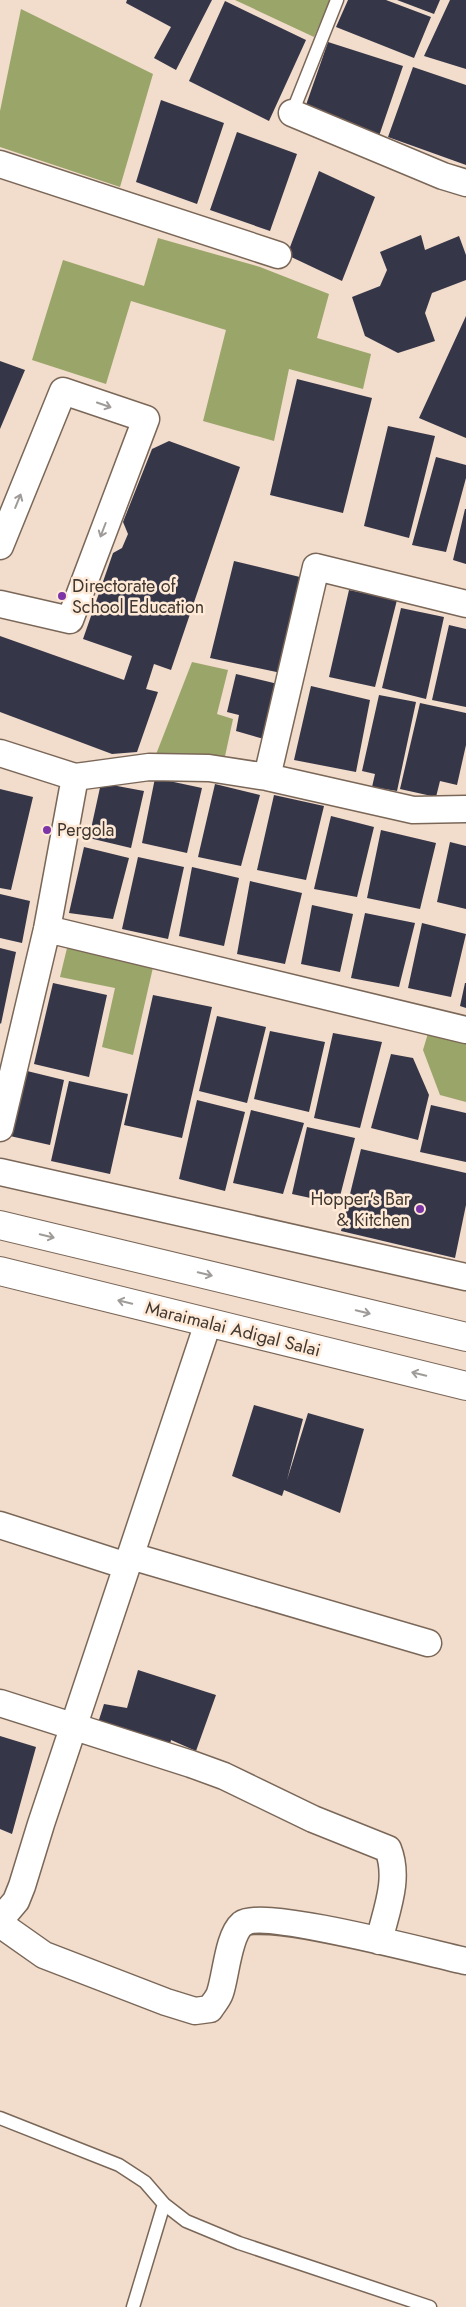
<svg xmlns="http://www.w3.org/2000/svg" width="466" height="2307" font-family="Jost,sans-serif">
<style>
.forest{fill:#9aa56a}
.building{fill:#363649}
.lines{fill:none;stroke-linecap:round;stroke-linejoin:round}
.service-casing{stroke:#7a6758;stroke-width:15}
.minor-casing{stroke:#7a6758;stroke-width:29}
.secondary-casing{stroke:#7a6758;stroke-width:30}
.service{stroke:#fff;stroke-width:12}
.minor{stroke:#fff;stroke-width:26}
.secondary{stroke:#fff;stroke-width:28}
.oneway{stroke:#9f9b98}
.poi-dot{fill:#7d34a6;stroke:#ffe9d7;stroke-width:2}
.labels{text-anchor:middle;stroke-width:5;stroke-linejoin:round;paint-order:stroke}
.poi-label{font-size:18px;fill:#3f3730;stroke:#ffe9d7;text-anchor:start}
.street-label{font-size:18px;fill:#3f3730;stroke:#ffe9d7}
</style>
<rect width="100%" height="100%" fill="#f2dccb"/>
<path class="forest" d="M235 0H330L314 37Z
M21 9 153 74 120 187 0 147V111Z
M158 238 260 267 329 294 317 338 371 354 363 389 289 369 274 441 203 421 226 330 131 301 106 384 32 360 63 260 144 286Z
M192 662 228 670 217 714 233 719 224 761 155 757Z
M68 944 154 963 133 1055 102 1047 115 988 60 977Z
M429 1030 466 1038V1102L440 1095 423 1050Z"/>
<path class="building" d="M127 0H212L176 70 154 58 171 27 126 3Z
M348 0H386L431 17 414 58 336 27Z
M397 0H440L434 14Z
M450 0H466V69L424 56Z
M225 1 306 40 269 121 189 81Z
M328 42 403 66 379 136 306 105Z
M413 67 466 85V165L388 137Z
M161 100 224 123 197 204 136 182Z
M237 132 297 154 270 231 210 210Z
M319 171 375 197 342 281 287 255Z
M421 235 425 250 459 236 466 255V280L432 293 425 313 435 341 398 353 365 336 352 297 380 286 387 270 380 252Z
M466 316V438L419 418Z
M0 361 25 370 0 429Z
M297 379 372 398 343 513 270 495Z
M388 426 435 436 409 538 364 526Z
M169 441 240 467 171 670 154 664 146 689 158 692 137 752 112 754 0 712V636L124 680 132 656 83 639 113 553 122 548 128 534 123 522 152 449Z
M436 457 466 465V478L446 552 412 545Z
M465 509H466V564L453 560Z
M234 561 308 579 286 674 210 658Z
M349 590 397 600 375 687 329 677Z
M401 608 444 617 426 699 382 688Z
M449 625 466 629V707L432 700Z
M236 674 278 684 264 739 236 731 239 715 227 712Z
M311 686 370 700 356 772 294 760Z
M379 695 416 702 397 791 372 787 375 774 362 771Z
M420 703 466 713V745L457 785 440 781 436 797 400 789Z
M155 778 202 788 187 853 142 843Z
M101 783 144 791 131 848 89 838Z
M215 784 260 795 241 866 198 857Z
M0 789 33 797 11 890 0 888Z
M274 795 324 806 306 880 257 870Z
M331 816 374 827 357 897 314 889Z
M381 830 436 843 420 909 367 898Z
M450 842 466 846V909L437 902Z
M84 847 129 858 113 919 69 913Z
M138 857 184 867 168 939 122 929Z
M192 867 239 878 224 946 179 936Z
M250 881 302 893 285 964 237 954Z
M0 894 30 901 22 943 0 938Z
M312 905 353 914 340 972 301 964Z
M365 913 415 923 399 987 351 978Z
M422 923 466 934 451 997 408 988Z
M0 948 16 952 1 1024 0 1023Z
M53 983 107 995 89 1077 34 1064Z
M465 983H466V1008L460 1006Z
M153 995 212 1007 182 1138 124 1125Z
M217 1016 266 1027 247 1103 199 1091Z
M270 1031 325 1042 309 1112 254 1099Z
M333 1033 382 1042 360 1128 314 1118Z
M391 1054 413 1058 429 1095 418 1140 371 1128Z
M27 1071 64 1080 50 1145 10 1136Z
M69 1081 128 1094 110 1174 51 1161Z
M197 1100 245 1112 225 1191 179 1179Z
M431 1105 466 1113V1162L420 1152Z
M251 1110 304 1123 283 1194 233 1183Z
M307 1127 355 1138 338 1204 292 1194Z
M361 1149 466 1173V1205L455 1258 341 1231Z
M254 1405 303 1419 287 1480 308 1413 364 1429 340 1513 284 1490 282 1496 232 1476Z
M138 1670 216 1695 196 1751 171 1740 169 1749 97 1726 104 1704 127 1708Z
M0 1736 36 1747 12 1834 0 1829Z"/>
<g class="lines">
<defs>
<path id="service" d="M292 113 337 0
M0 2118 119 2165 145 2182 164 2204 186 2221 239 2243 430 2307
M133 2307 164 2204"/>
<path id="minor" d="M292 113 443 176 466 183
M0 164 278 255
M0 546 63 391 146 419 70 620 0 604
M0 753 75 777 47 929 0 1128
M75 777 149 767 209 768 267 777 413 810 466 809
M267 777 316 567 466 604
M47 929 466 1030
M0 1172 466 1277
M0 1525 127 1566
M131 1556 428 1643
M0 1703 191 1764 224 1776 313 1819 388 1849C400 1879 386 1911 379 1941
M0 1920 16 1901 22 1886 41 1824 208 1323
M0 1924 44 1955 166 2002 195 2011 210 2009C213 2004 218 1999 220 1993 226 1976 228 1936 242 1924 262 1908 433 1954 466 1961"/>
<path id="secondary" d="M0 1225 466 1337
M0 1271 466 1386"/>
</defs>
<use href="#service" class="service-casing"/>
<use href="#minor" class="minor-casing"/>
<use href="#secondary" class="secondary-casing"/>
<use href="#service" class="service"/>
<use href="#minor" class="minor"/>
<use href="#secondary" class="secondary"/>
</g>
<defs><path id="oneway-shaft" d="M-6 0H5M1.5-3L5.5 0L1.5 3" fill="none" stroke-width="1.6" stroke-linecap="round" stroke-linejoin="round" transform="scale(1.25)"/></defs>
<g class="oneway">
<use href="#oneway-shaft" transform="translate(104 405) rotate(19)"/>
<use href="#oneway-shaft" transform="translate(18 501) rotate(-68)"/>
<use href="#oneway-shaft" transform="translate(103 530) rotate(111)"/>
<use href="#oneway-shaft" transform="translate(47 1236) rotate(14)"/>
<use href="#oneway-shaft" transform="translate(205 1274) rotate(14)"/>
<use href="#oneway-shaft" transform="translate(125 1302) rotate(-166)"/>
<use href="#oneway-shaft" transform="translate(363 1312) rotate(14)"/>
<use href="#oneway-shaft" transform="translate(419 1374) rotate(-166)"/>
</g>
<g class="poi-dot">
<circle cx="62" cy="596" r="5"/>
<circle cx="47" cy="830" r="5"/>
<circle cx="420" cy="1209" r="5"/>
</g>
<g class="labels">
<g class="poi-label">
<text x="72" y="592">Directorate of<tspan x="72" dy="21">School Education</tspan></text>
<text x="57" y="836">Pergola</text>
<text x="410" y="1205" text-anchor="end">Hopper's Bar<tspan x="410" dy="21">&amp; Kitchen</tspan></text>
</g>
<g class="street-label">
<text transform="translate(233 1329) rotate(14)" y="6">Maraimalai Adigal Salai</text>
</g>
</g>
</svg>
